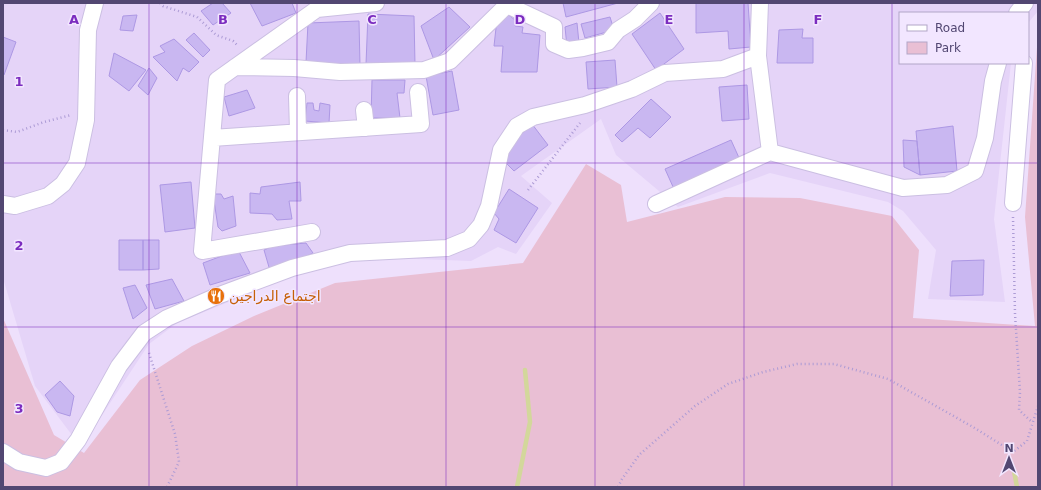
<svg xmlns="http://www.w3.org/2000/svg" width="1041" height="490" font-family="'DejaVu Sans','Noto Naskh Arabic',sans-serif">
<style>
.residential{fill:#e5d4f8}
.green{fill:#e9bfd4}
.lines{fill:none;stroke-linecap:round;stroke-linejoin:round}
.stream{stroke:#d3d79b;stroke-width:4.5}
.building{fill:#c9b7f1;stroke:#ad98e4}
.street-casing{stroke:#cbbfe2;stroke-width:18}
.path{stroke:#ac9bd5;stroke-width:2.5;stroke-dasharray:1 3;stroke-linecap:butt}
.street{stroke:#fff;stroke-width:16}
.grid{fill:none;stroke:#7b2cbf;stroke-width:1;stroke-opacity:0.55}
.labels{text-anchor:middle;stroke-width:3;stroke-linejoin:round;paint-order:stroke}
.food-label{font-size:14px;fill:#c56008;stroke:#f2e6ff;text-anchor:start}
.grid-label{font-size:13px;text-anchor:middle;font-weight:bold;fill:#7b2cbf;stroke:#f2e6ff;stroke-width:3;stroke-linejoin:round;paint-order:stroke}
</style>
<rect width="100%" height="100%" fill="#eee0fc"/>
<path class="residential" d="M3 3H1038V11L1028 23V13H900V63H1011L994 219 1005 302 928 299 936 250 903 211 888 202 770 173 678 207 616 155 601 119 521 176 552 203 516 254 498 247 471 261 361 257 302 272 177 323 149 344 81 447 35 386 3 278Z"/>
<path class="green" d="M1038 33V487H3V318L54 435 84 453 140 380 192 346 254 316 335 283 523 263 586 164 621 185 627 222 725 197 800 198 892 216 919 250 913 318 1035 326 1025 217Z"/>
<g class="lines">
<path class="stream" d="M1014 471 1017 487
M517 487 530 422 525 370"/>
</g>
<path class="building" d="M213 3H222L231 13 213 25 201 11Z
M250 3H292L296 13 262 26Z
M563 3H618L566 17Z
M696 3H748L751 47 729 49 728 31 696 33Z
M449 7 470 27 434 60 421 26Z
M506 13 515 20V26L523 27 522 33 540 35 537 72H501L503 46H494L497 19Z
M660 13 684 49 656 70 632 34Z
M368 14 414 16 415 65 366 64Z
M137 15 133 31 120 30 123 16Z
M610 17 614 30 585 38 581 24Z
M359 21 360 66 306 62 308 23Z
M577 23 579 43 567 47 565 27Z
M803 29 802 38H813V63H777L779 30Z
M194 33 210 50 203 57 186 40Z
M3 37 16 42 4 75 3 74Z
M174 39 199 62 189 72 183 68 177 81 153 57 165 52 160 46Z
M114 53 146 70 129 91 109 76Z
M615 60 617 87 588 89 586 62Z
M149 68 157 78 148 95 138 86Z
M452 71 459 110 433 115 426 76Z
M372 80H405L404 93H397L400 118H371Z
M747 85 749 119 722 121 719 87Z
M247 90 255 108 229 116 224 97Z
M651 99 671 117 650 138 638 128 622 142 615 135Z
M307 103H313L314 110 319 111 320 103 330 105 329 123 305 121Z
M532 124 548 145 514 171 503 160 507 147Z
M953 126 957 171 920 175 916 131Z
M731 140 740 160 674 189 665 169Z
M903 140 917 141 920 175 904 167Z
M191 182 195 228 165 232 160 185Z
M300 182 301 201H289L292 219 277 220 272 214 250 213V193L260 194 261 187Z
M509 189 538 208 516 243 494 230 499 219 494 213Z
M213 194H221L224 199 233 196 236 226 222 231 218 227Z
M119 240H143V270H119Z
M143 240H159V269L143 270Z
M306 243 313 253 271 274 264 250 273 246Z
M238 250 250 273 210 285 203 263Z
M984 260 983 295 950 296 952 261Z
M172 279 184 301 155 309 146 285Z
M135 285 147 308 133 319 123 288Z
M60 381 74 396 70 416 57 412 45 395Z"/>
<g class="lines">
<defs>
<path id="street" d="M760 3 758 56 770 152
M1017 13 1025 3
M235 67 294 68 340 72 424 70 450 61 507 5 554 27V44L568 50 583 48 608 42 618 30 635 19 651 3
M297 96 298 132
M364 110 366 128
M212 138 421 124 418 92
M1013 203 1024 63
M3 204 15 206 48 196 63 184 77 163 86 120 88 30 95 3
M656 204 770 152 903 188 947 185 975 171 985 138 993 81 998 63
M312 232 202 251 217 80 317 9 376 3
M3 452 19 462 46 468 61 462 78 440 119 366 144 333 167 318 217 296 292 268 350 253 447 248 469 239 481 225 489 206 501 150 517 126 533 117 585 105 632 89 665 73 723 69 758 56"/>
</defs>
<use href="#street" class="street-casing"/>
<path class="path" d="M160 3 163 6 197 17 216 35 233 41 238 46
M3 130 17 132 44 122 71 115
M528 190 580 123
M1013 217 1015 314 1020 392 1019 410 1032 422
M149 353 175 434 179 462 167 487
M618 487 622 479 639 455 695 406 728 384 763 372 797 364H834L888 379 973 427 1013 452 1027 441 1038 406"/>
<use href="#street" class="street"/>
</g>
<path class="grid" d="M149 3V487M297 3V487M446 3V487M595 3V487M744 3V487M892 3V487M3 163H1038M3 327H1038"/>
<defs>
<symbol id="restaurant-disc" viewBox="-11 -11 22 22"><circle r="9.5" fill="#e8710a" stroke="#f2e6ff"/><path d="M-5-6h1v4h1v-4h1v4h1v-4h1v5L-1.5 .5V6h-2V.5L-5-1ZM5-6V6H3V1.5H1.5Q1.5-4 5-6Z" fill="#fff"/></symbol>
</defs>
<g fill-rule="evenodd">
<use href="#restaurant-disc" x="206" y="286" width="20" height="20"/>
</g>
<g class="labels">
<g class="food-label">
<text x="229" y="301">اجتماع الدراجين</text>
</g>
</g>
<g class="grid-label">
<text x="74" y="24">A</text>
<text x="223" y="24">B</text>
<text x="372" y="24">C</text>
<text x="520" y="24">D</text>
<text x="669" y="24">E</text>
<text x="818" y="24">F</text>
<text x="19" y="86">1</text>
<text x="19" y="250">2</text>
<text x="19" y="413">3</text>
</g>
<rect width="1041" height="490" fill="none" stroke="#524772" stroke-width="8"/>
<rect x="899" y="12" width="130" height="52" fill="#f2e6ff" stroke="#b2a6c7"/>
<rect x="907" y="25" width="20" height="6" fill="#ffffff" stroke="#b2a6c7"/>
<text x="935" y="32" font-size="12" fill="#524772">Road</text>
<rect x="907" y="42" width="20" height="12" fill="#e9bfd4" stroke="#b2a6c7"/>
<text x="935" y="52" font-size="12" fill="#524772">Park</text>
<g transform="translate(1009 458)" stroke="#f2e6ff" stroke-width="3" paint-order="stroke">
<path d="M0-3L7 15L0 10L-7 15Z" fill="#524772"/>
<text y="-6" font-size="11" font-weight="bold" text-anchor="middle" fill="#524772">N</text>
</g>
</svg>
